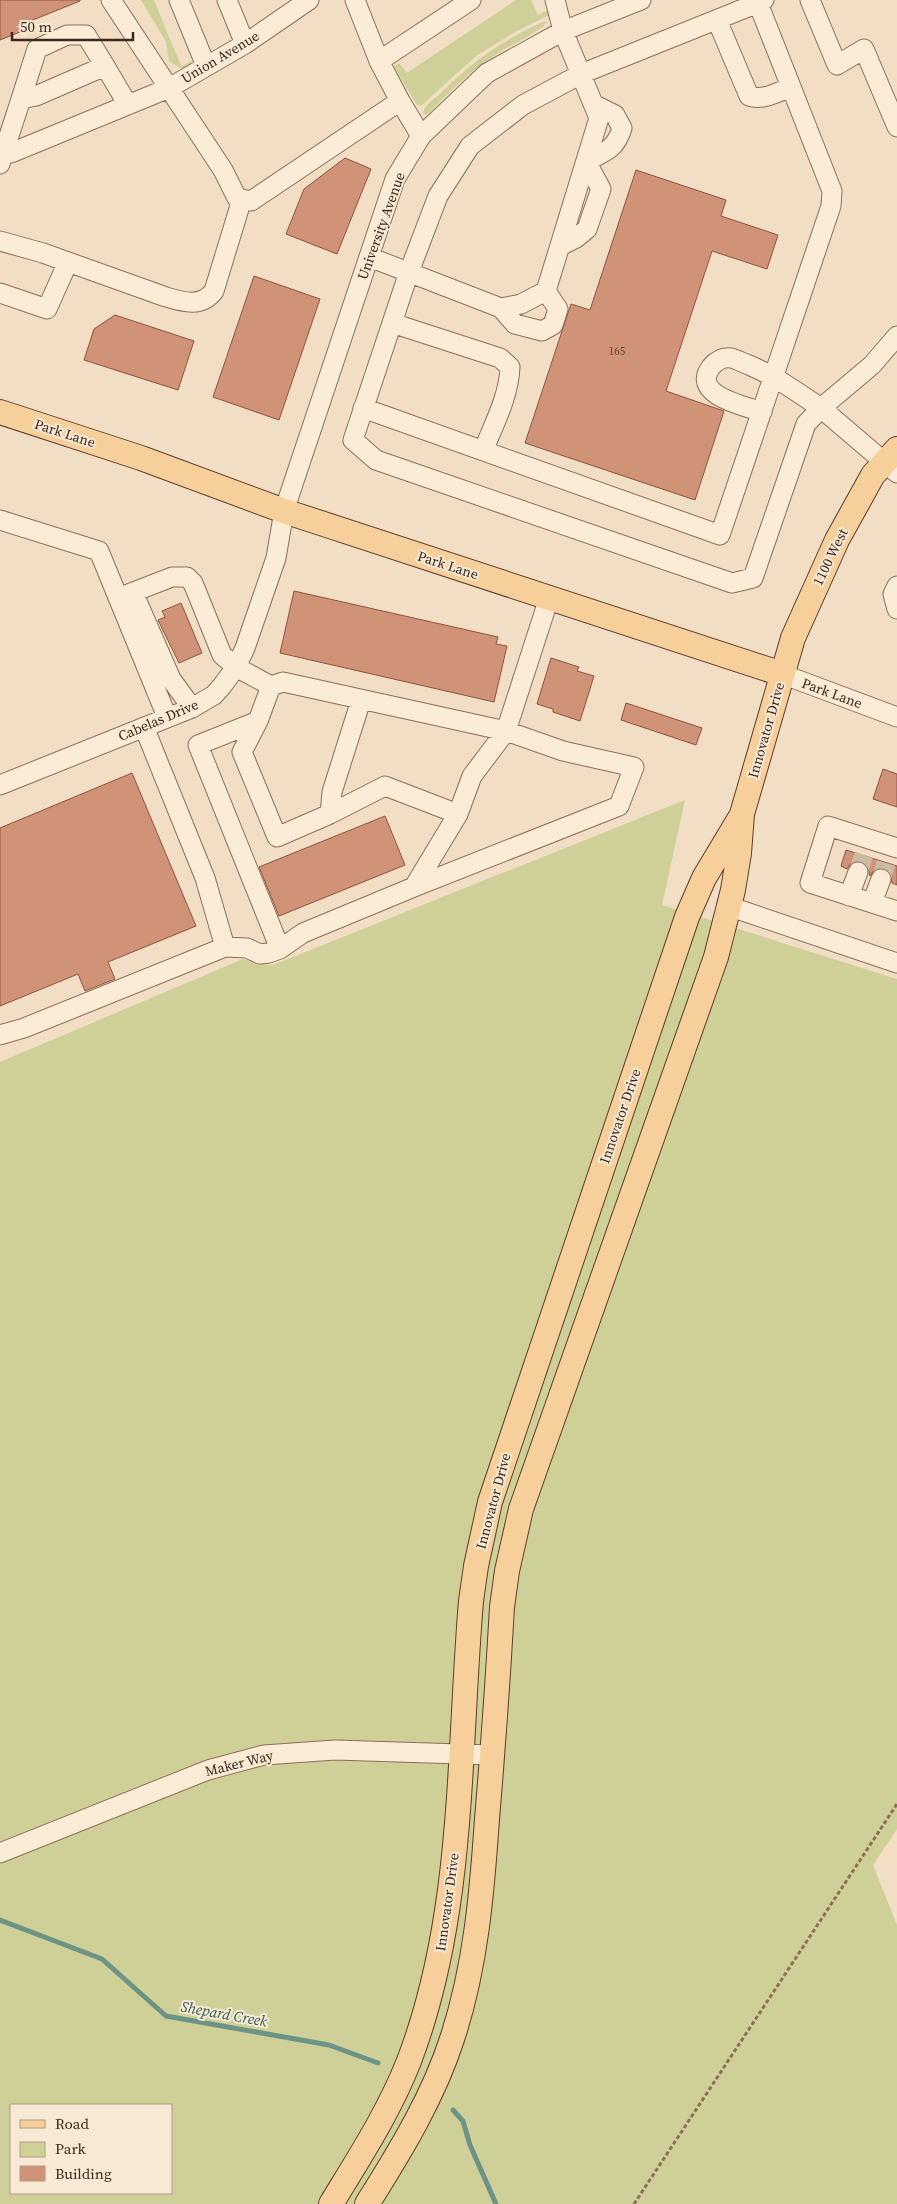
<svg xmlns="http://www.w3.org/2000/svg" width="897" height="2204" font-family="'Source Serif 4',serif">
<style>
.green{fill:#cfd097;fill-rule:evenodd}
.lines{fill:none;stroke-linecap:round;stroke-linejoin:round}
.stream{stroke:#6c9385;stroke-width:5}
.building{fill:#d19378;stroke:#8d543d}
.minor-tunnel{stroke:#cdbaa3;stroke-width:19;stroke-dasharray:19 9;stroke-linecap:butt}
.minor-casing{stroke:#8d6f59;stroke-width:21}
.major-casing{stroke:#5a3d2d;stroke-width:26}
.path{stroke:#8d6f59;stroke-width:3;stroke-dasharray:4 2.5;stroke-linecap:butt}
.minor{stroke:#fbecd8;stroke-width:19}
.major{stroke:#f6cf9a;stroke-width:24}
.labels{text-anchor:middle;stroke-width:4;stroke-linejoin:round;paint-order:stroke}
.number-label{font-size:11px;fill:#614434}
.street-label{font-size:14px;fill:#3c291e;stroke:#f8e9d4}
.water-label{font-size:15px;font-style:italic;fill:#2c5c54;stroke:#f8e9d4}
</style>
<rect width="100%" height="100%" fill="#f1dec4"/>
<path class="green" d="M141 0H154L181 66 192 61 195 63 185 71 169 61 166 42Z
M516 0H531L538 15 548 10 549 15 515 32 476 56 421 106 417 105 394 67 399 63 407 73Z
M543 22H547C533 37 510 44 494 56 469 72 449 92 429 113L426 115 423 113C425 104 434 99 441 93 470 63 504 39 543 22Z
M685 800 662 905 897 979V1829L873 1865 897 1925V2204H0V1062L243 959 262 964 273 965ZM11 2105H171V2193H11Z"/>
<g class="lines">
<path class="stream" d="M0 1920 102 1959 166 2016 329 2045 378 2063
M453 2110 463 2121 470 2145 496 2204"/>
</g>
<path class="building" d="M0 0H80V1L18 26 20 32 0 40Z
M345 158 371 169 337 254 286 234 304 189Z
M636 170 726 200 721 216 778 235 767 269 712 251 666 391 724 411 695 500 525 443 571 304 590 310Z
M254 276 320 299 279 420 213 397Z
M115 315 194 341 178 390 84 360 94 329Z
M294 591 498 637 496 644 507 646 494 702 280 653Z
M181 603 202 653 179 663 158 620 165 617 162 611Z
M551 658 579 667 577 671 594 676 580 721 553 712V709L537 704Z
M626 703 702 728 696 745 621 720Z
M883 769 897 774V807L873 799Z
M132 773 196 926 108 962 115 979 85 991 78 974 0 1006V828Z
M385 816 405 865 279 916 259 867Z
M846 850 897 866V885L892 883 890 872 884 868 874 870 870 876 867 865 861 861 851 863 847 869 841 866Z"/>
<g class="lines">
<path class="minor-tunnel" d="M858 872 864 855
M881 879 886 863"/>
<defs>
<path id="minor" d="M111 0 223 170 237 198 251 201 400 101 421 136
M179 0 206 66
M227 0 245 44
M355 0 379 61
M756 0 758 3 581 74 523 105 470 146 438 196 409 272 353 440 376 460 732 583 753 578 806 424 821 408C797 392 775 376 749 365 743 363 736 359 731 358 723 357 716 361 711 367 690 395 745 406 762 412
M810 0 837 65 864 49 897 127
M717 20 749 96C763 101 778 92 791 87
M21 99 37 49 67 35H86L105 66
M400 101 379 61 471 0
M4 151 21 99 36 96 105 66 128 105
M0 164 4 151 11 153 169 88 245 44 309 0
M0 241 43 253 166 297C183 302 201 308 214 291L242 199
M560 246 576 238 587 229 601 189 586 161C605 152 616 149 622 128L615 115 593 104
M369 257 501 308 515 324 542 331 553 325 558 309 546 291 521 304 501 308
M546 291 599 118 563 31 555 0
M0 293 47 309 68 262
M392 323 500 358 510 367C509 396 494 424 483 451
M897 336 872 365 821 408 897 473
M363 408 720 535 831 206 832 191 758 3 764 0
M0 520 99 551 167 717
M897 586 893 594 897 609
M133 592 171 679 192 708
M118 598 172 577H187L193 583 222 655 236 667 271 686 283 682 506 731 549 598
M782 674 897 717
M271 686 258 721 242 752 277 837 330 814 385 786 458 814
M258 721 198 745 280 949
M0 785 192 708 214 695 222 686 236 667 245 648 276 558 284 511 395 179 421 136 487 73 563 31 641 0
M330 814 332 792 361 700
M897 848 828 826 810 883 897 911
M849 896 858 872
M872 903 881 879
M728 906 897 963
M225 947 247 948 260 954 269 953 280 949 303 933 414 887 458 814 472 776 506 731 563 751 634 767 619 806 414 887
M0 1035 24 1028 225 947 205 878 144 727
M0 1853 208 1770 264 1755 335 1750 492 1755"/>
<path id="major" d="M0 412 141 458 284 511 782 674
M331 2204C359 2158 389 2112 409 2061 465 1914 458 1755 471 1601L476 1566 490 1502 687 917 704 878 740 818
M367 2204C401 2150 434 2096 453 2036 476 1965 482 1892 487 1819 493 1748 498 1678 502 1607L507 1571 521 1509 716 957 733 890 739 853 742 814 793 638 837 540 873 475 897 449"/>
</defs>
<use href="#minor" class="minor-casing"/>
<use href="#major" class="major-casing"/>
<path class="path" d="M634 2204 897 1804"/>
<use href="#minor" class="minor"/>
<use href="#major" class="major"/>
</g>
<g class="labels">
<g class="number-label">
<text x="617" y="355">165</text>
</g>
<g class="street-label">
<text transform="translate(220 57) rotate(-31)" y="5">Union Avenue</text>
<text transform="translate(381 226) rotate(-70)" y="5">University Avenue</text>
<text transform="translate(65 433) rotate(18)" y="5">Park Lane</text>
<text transform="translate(830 557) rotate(-64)" y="5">1100 West</text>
<text transform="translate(448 565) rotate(18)" y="5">Park Lane</text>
<text transform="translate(832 693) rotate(20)" y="5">Park Lane</text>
<text transform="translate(158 720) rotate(-23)" y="5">Cabelas Drive</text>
<text transform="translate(766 730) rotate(-74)" y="5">Innovator Drive</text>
<text transform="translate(620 1116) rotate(-71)" y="5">Innovator Drive</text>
<text transform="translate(493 1501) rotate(-75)" y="5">Innovator Drive</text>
<text transform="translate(239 1763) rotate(-14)" y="5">Maker Way</text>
<text transform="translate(447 1902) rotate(-82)" y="5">Innovator Drive</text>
</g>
<g class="water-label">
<text transform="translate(224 2014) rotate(10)" y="5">Shepard Creek</text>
</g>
</g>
<rect x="10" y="2104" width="162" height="90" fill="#f8e9d4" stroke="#ad9c8b"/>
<rect x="20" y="2120" width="25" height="8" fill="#f6cf9a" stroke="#ad9c8b"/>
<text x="55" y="2129" font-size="15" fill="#3c291e">Road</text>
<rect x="20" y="2142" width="25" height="15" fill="#cfd097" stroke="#ad9c8b"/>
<text x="55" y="2154" font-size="15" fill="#3c291e">Park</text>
<rect x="20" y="2166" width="25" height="15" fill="#d19378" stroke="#ad9c8b"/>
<text x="55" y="2179" font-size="15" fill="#3c291e">Building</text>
<path d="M12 32v8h121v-8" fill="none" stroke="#3c291e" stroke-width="2.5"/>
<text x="20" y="32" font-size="15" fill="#3c291e" stroke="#f8e9d4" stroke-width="4" paint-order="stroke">50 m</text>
</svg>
